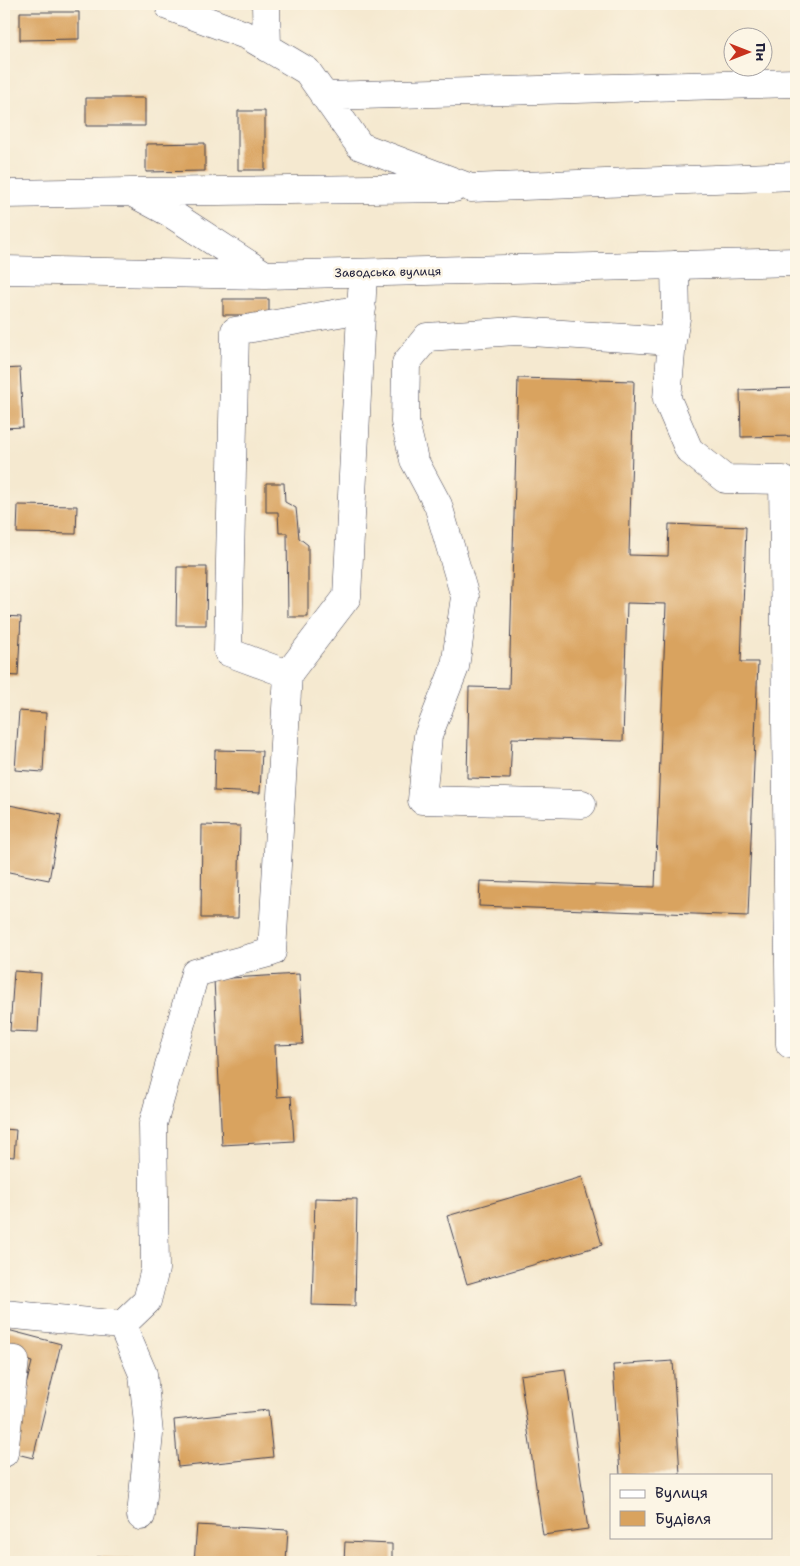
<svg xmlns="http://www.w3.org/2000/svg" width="800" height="1566" font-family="'Shantell Sans',sans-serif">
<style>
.building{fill:#d9a35f}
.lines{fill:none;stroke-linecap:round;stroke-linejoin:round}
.minor-casing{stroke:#424051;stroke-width:29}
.minor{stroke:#fff;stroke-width:28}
.labels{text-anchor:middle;stroke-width:5;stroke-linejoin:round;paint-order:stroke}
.street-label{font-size:12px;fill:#22223b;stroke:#fcf5e5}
</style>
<rect width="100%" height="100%" fill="#fcf5e5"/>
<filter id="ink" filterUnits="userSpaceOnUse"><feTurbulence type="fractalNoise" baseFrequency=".02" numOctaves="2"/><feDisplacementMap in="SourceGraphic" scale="10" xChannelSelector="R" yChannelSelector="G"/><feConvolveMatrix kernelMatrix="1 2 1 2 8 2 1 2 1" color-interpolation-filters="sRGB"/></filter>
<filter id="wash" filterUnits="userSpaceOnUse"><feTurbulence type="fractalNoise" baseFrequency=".0096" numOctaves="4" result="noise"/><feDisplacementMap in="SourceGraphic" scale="20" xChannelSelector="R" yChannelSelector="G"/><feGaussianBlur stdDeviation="1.12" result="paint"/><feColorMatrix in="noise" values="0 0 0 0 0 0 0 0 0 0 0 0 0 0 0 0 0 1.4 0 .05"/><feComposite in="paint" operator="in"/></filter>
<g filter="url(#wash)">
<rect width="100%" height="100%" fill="#f5e9d0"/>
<g id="blocks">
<path class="building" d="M20 12H79V39L20 40Z
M86 98H145V126H86Z
M238 111H265V170H238Z
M205 143V171L146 172V144Z
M223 299H269V315H223Z
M20 368 23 427 4 428V369Z
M518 378 634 381 629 555 668 556 669 524 746 527 741 662H758L748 916 479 906 480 881 655 887 666 604 627 603 623 741 512 738 510 779 467 778 469 687 509 688Z
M796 388V436L741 437 740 390Z
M266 483H284L285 502 296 508 299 538 308 545V617H288L287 533H279L278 512H266Z
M18 505 77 506 76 534 17 533Z
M177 567H207L206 625H176Z
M4 616 21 617 18 676 4 675Z
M19 711 46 713 43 772 15 770Z
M215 750 262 751 260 793 214 791Z
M4 804 61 815 49 880 4 871Z
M202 825 240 826 238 918H201Z
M14 971 41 973 38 1032 10 1031Z
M299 974 303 1044 275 1045 277 1097 291 1096 294 1141 222 1145 214 979Z
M4 1129 16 1130 14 1157 4 1156Z
M582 1177 602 1245 467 1284 447 1216Z
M315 1198 357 1199 355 1306 312 1305Z
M4 1329 61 1344 33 1458 9 1452 32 1362 4 1355Z
M673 1361 680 1475H620L613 1365Z
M565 1369 588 1529 543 1535 520 1375Z
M268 1410 273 1457 178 1467 174 1420Z
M197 1525 288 1530 286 1562 262 1560V1562H194Z
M345 1542 392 1544V1562H344Z
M97 1557 170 1561V1562H96Z"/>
</g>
</g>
<g filter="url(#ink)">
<use href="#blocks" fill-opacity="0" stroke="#424051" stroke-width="1"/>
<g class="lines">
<defs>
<path id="minor" d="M169 4 170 7 248 36 307 71 360 146 471 188 796 176
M266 4 267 48
M324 96 796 83
M131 192 454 188
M4 194 131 192 170 213 265 275
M4 270 265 275 796 262
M672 341 667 399 689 450 725 479 783 480 790 1044H796
M288 674 228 652 235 331 362 309
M582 804 422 800 428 736 455 667 465 597 438 505 414 460 405 422 406 363 427 337 516 331 672 341 676 318 675 265
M4 1314 122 1325 143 1374 149 1434 141 1516
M122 1325 147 1301 155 1269 153 1124 195 973 272 952 288 674 347 597 363 273
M4 1359 15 1360 4 1453"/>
</defs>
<use href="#minor" class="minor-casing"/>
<use href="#minor" class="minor"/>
</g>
</g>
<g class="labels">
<g class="street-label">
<text transform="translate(388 272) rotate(-1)" y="4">Заводська вулиця</text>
</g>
</g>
<rect width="800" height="1566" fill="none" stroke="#fcf5e5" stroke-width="20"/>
<rect x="610" y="1474" width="162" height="65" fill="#fcf5e5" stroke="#a5a1a1"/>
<rect x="620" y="1490" width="25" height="8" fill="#ffffff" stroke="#a5a1a1"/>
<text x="655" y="1498" font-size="15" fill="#22223b">Вулиця</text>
<rect x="620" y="1511" width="25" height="15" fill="#d9a35f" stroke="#a5a1a1"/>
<text x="655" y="1524" font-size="15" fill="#22223b">Будівля</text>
<g transform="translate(748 52) rotate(90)"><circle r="24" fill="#fcf5e5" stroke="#a5a1a1"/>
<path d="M0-4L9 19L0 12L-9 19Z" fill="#c8321e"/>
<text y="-8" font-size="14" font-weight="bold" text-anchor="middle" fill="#22223b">Пн</text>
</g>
</svg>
